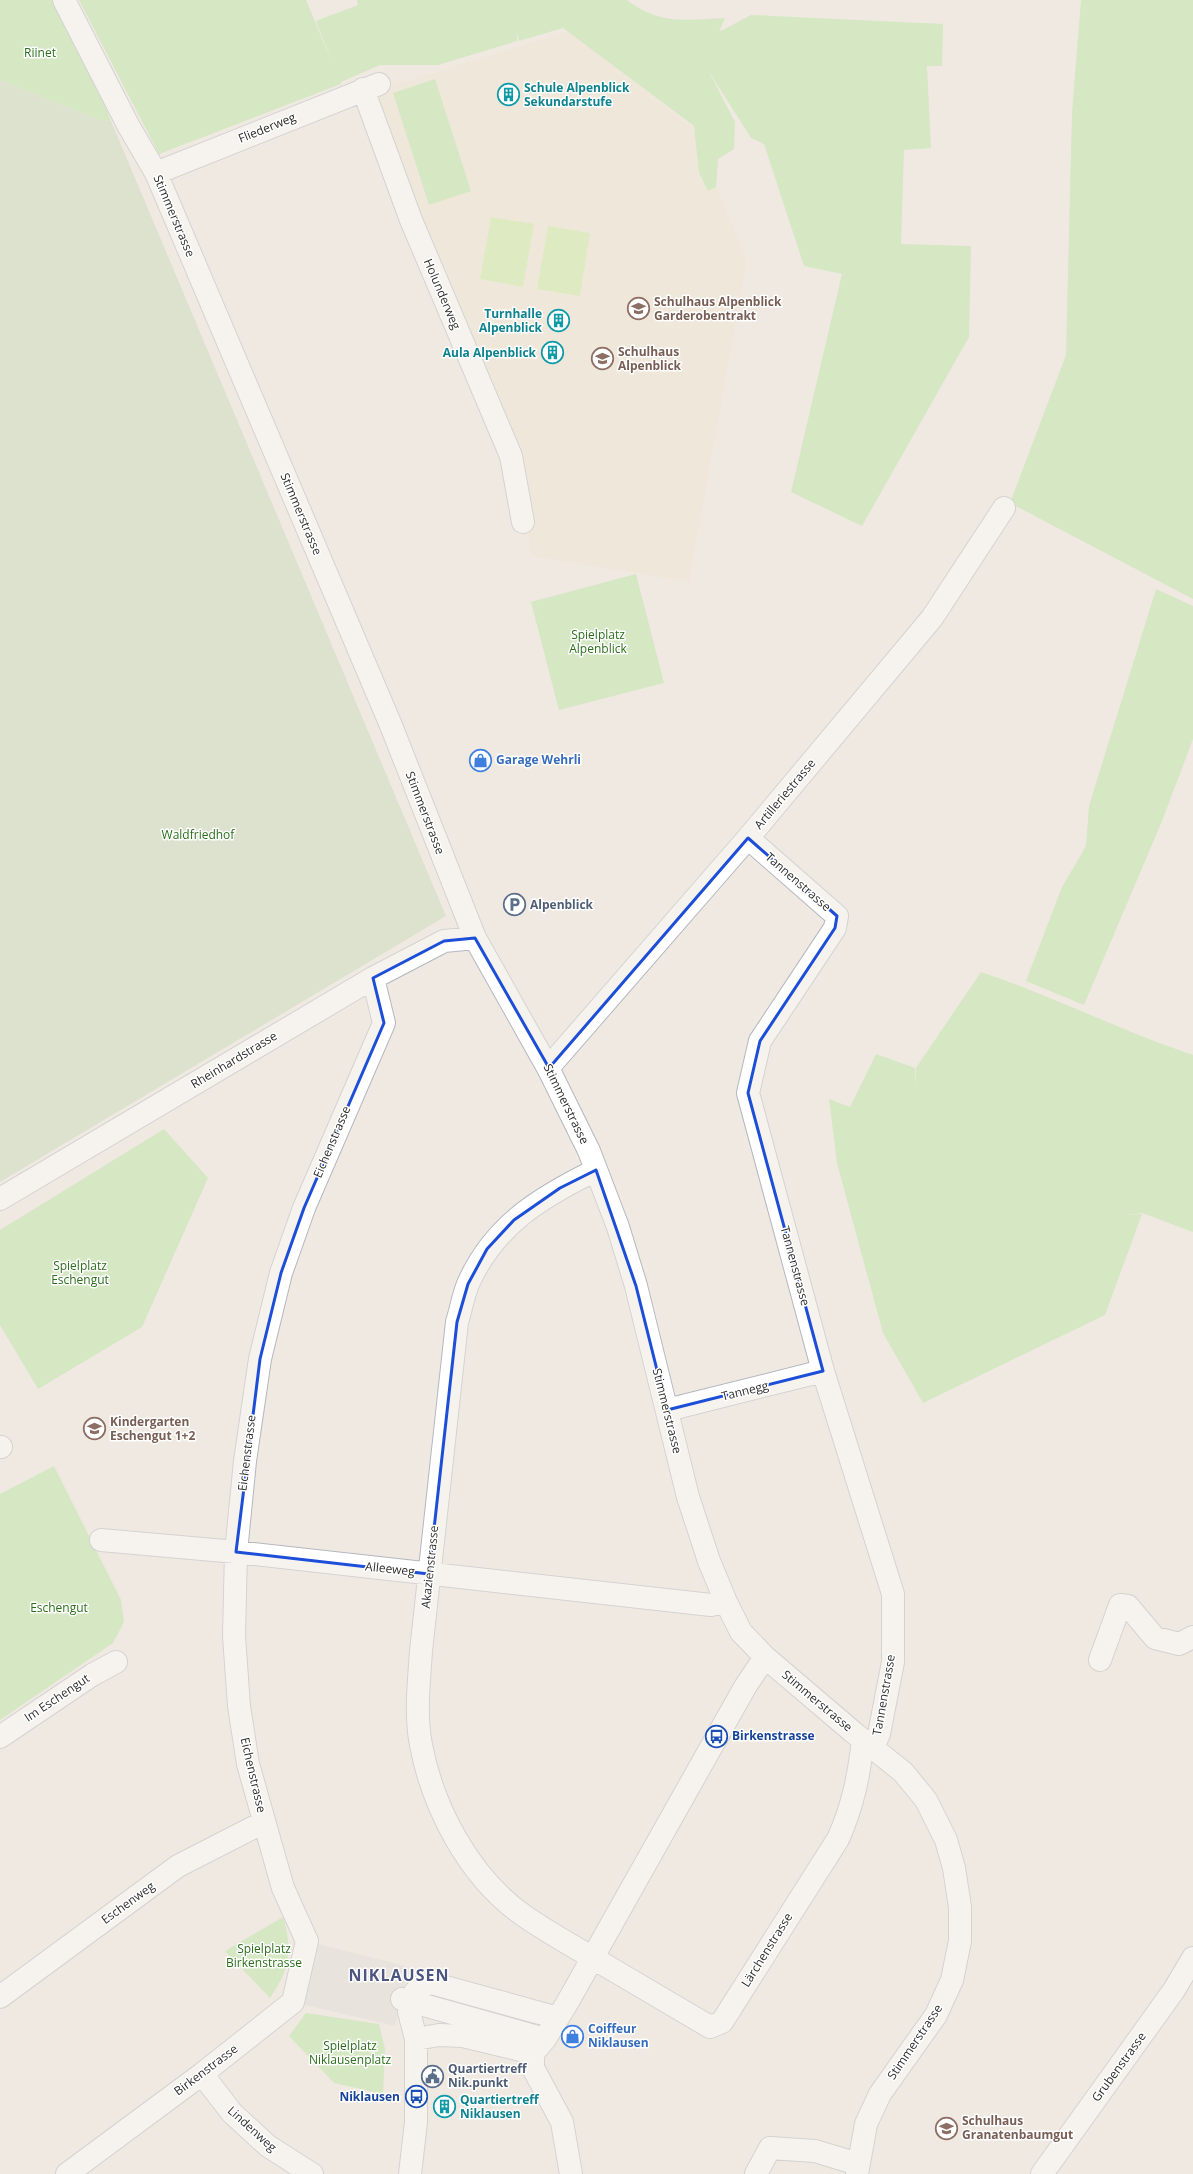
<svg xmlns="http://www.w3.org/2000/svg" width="1193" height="2174" font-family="'Open Sans',sans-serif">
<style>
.education{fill:#f0e6d1}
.green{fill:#b6e59e}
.cemetery{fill:#c8d9b8}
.pitch{fill:#c9ec9a}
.plaza{fill:#dfdcd8}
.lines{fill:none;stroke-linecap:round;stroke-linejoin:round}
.minor-casing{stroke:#b4b7c1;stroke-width:24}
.minor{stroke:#fff;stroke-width:22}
.marked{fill:none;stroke:#1d4ed8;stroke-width:3;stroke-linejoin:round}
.labels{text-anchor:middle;stroke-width:3;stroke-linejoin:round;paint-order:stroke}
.park-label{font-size:12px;fill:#2c6e1b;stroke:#fff}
.culture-label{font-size:12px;font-weight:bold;fill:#0d838f;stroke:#fff;text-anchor:start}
.street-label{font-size:12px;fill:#2e2e2e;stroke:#fff}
.education-label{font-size:12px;font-weight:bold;fill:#785e54;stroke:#fff;text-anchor:start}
.shop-label{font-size:12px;font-weight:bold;fill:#366cbe;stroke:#fff;text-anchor:start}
.service-label{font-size:12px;font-weight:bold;fill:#4e5e75;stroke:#fff;text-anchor:start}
.transit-label{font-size:12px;font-weight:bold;fill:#164399;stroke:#fff;text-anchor:start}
.district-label{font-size:16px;font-weight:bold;letter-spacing:1px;fill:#4d5680;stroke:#fff}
</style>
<rect width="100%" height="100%" fill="#efe9e1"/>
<path class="education" d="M568 31 693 127 747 261 689 582 531 556 517 456 414 214 374 91Z"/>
<path class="green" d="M0 0H62L111 121 97 119 0 80Z
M79 0H306L334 67 316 21 358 5 357 0H627C659 25 687 20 725 18L719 32 751 15 943 24 942 66H927L931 148 904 150 901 244 971 246 969 337 862 526 791 492 842 274 804 266 764 144 751 138 708 70 735 122 734 149 718 159 716 187 708 191 699 172 694 126 563 28 519 41 517 32V41L438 65H380L341 82V84L159 154Z
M1081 0H1193V599L1010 503 1066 355 1072 113Z
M435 79 471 191 429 205 393 93Z
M636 574 664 683 559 710 531 602Z
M1156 589 1193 606V739L1162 821 1084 1005 1026 981 1062 887 1086 846 1089 806Z
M981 972C1053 996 1121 1031 1193 1055V1232L1142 1213 1124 1215 1142 1214 1105 1315 923 1403 883 1333 837 1163 829 1099 850 1107 876 1054 915 1068V1090L916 1068Z
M164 1129 208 1178 142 1327 38 1389 0 1325V1230Z
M54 1466 121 1600 124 1622 113 1643 0 1720V1494Z
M283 1917C293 1951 290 1969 270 1998L225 1951Z
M306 2013 379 2024 385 2049 383 2094 334 2083 289 2036Z"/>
<path class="cemetery" d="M0 80 97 119 111 121 446 916 0 1182Z"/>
<path class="pitch" d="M491 217 534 224 523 287 480 279Z
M548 226 590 233 580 296 537 289Z"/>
<path class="plaza" d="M307 1941 409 1967 395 2026 293 2002Z"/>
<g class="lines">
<defs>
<path id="minor" d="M64 0 128 125 156 173 390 723 475 938 548 1068 589 1151 618 1227 636 1286 688 1497 709 1561 726 1602 741 1632 765 1657 853 1732 903 1772 926 1800 946 1840 954 1868 960 1907V1941L952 1980 936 2015 880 2094 866 2124 857 2174
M363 89 411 220 511 456 523 522
M156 173 379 84
M748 838 837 916 835 928 760 1041 748 1093 823 1371 893 1594V1662L879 1734 873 1747
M548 1068 748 838 932 618 1004 508
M596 1170C541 1197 494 1225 468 1284 463 1296 461 1310 457 1322L421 1651C419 1682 415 1714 421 1745 433 1808 469 1877 523 1915 547 1932 573 1946 598 1961 635 1983 673 2005 710 2027L722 2022 838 1839C853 1806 859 1775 863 1740
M0 1199 373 978 444 941 475 938
M667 1410 823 1371
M0 1447H1
M101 1540 236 1552 711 1605 726 1602
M1100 1660 1120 1605 1128 1606 1155 1638 1179 1644 1193 1637
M0 1737 92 1675 116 1662
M0 1997 178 1866 264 1822
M402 1999 545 2039
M416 2039 439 2035 463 2036 533 2053
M533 2053 545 2039 566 2005 745 1687 765 1657
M533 2053V2068L562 2122 571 2174
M202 2074 232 2113 268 2146 312 2174
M67 2174 202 2074 293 2002 307 1941 283 1888 248 1764 239 1706 234 1636 236 1552 245 1461 260 1359 281 1273 304 1208 384 1023 373 978
M410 2174 416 2122V2039L409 2012 415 1992 422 1986 431 1983 558 2018
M756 2174 770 2148 815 2151 858 2164
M1042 2174 1174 1990 1193 1958"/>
</defs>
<use href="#minor" class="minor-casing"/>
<use href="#minor" class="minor"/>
</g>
<path d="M0 0H1193V2174H0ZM748 838 837 916 835 928 760 1041 748 1093 823 1371 667 1410 636 1286 596 1170 560 1188 514 1220 487 1249 468 1284 457 1322 429 1574 236 1552 260 1359 281 1273 304 1208 384 1023 373 978 444 941 475 938 549 1068Z" fill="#efe9e1" fill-opacity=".55" fill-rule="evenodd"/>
<path class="marked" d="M748 838 837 916 835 928 760 1041 748 1093 823 1371 667 1410 636 1286 596 1170 560 1188 514 1220 487 1249 468 1284 457 1322 429 1574 236 1552 260 1359 281 1273 304 1208 384 1023 373 978 444 941 475 938 549 1068Z"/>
<defs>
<symbol id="building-ring" viewBox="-11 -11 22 22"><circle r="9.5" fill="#fff" stroke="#0f9aa8" stroke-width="1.5"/><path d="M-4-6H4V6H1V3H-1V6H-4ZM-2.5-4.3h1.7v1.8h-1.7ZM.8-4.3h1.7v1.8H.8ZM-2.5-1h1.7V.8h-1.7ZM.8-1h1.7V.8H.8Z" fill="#0f9aa8"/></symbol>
<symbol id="school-ring" viewBox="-11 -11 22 22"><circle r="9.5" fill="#fff" stroke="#8d6e63" stroke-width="1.5"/><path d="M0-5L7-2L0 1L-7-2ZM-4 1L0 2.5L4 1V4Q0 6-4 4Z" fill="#8d6e63"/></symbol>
<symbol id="shop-ring" viewBox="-11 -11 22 22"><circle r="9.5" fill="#fff" stroke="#3f7fe0" stroke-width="1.5"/><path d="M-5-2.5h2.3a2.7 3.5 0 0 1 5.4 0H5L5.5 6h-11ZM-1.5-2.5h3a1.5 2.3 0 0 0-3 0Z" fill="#3f7fe0"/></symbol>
<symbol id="parking-ring" viewBox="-11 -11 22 22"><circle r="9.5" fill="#fff" stroke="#5c6f8a" stroke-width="1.5"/><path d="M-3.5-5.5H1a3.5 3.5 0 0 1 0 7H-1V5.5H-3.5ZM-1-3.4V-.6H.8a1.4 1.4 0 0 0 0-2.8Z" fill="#5c6f8a"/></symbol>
<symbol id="bus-ring" viewBox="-11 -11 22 22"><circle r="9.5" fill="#fff" stroke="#1a4fb4" stroke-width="1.5"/><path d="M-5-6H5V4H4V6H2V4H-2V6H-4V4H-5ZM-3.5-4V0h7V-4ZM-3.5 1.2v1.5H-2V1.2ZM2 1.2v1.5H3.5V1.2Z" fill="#1a4fb4"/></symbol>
<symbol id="civic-ring" viewBox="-11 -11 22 22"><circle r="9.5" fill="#fff" stroke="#5c6f8a" stroke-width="1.5"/><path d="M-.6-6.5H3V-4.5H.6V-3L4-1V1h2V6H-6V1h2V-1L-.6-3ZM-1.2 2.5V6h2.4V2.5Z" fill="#5c6f8a"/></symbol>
</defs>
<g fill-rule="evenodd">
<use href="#building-ring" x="496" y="82" width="25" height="25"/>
<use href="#school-ring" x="626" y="296" width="25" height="25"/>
<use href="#building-ring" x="546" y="308" width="25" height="25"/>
<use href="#building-ring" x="540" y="340" width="25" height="25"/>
<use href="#school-ring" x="590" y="346" width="25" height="25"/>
<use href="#shop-ring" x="468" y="748" width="25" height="25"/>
<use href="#parking-ring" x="502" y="892" width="25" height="25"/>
<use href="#school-ring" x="82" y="1416" width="25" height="25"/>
<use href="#bus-ring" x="704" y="1724" width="25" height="25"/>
<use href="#shop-ring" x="560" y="2024" width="25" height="25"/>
<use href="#civic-ring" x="420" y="2064" width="25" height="25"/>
<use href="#bus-ring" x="404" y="2084" width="25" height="25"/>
<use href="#building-ring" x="432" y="2094" width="25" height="25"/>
<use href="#school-ring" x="934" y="2116" width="25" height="25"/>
</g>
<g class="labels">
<g class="park-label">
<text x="40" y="57">Riinet</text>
<text x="598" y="639">Spielplatz<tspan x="598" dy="14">Alpenblick</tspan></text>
<text x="198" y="839">Waldfriedhof</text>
<text x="80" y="1270">Spielplatz<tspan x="80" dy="14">Eschengut</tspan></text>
<text x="59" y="1612">Eschengut</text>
<text x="264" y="1953">Spielplatz<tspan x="264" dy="14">Birkenstrasse</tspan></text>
<text x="350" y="2050">Spielplatz<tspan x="350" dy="14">Niklausenplatz</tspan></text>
</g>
<g class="culture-label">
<text x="524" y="92">Schule Alpenblick<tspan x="524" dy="14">Sekundarstufe</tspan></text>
<text x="542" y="318" text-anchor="end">Turnhalle<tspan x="542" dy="14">Alpenblick</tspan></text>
<text x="536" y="357" text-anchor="end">Aula Alpenblick</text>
<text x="460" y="2104">Quartiertreff<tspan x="460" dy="14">Niklausen</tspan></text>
</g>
<g class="street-label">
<text transform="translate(267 128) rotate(-22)" y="4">Fliederweg</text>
<text transform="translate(174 216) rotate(67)" y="4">Stimmerstrasse</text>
<text transform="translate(442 294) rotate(67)" y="4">Holunderweg</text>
<text transform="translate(301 514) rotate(67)" y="4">Stimmerstrasse</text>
<text transform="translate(785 794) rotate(-50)" y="4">Artilleriestrasse</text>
<text transform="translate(425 813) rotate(69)" y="4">Stimmerstrasse</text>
<text transform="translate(798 882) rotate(41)" y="4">Tannenstrasse</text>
<text transform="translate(234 1060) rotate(-31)" y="4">Rheinhardstrasse</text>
<text transform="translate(566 1104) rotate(64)" y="4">Stimmerstrasse</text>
<text transform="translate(332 1142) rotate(-67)" y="4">Eichenstrasse</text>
<text transform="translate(795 1266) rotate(75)" y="4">Tannenstrasse</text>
<text transform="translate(745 1391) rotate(-14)" y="4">Tannegg</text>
<text transform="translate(667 1411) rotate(76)" y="4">Stimmerstrasse</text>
<text transform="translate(247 1453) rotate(-83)" y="4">Eichenstrasse</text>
<text transform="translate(430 1567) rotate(-84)" y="4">Akazienstrasse</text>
<text transform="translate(390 1569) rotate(6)" y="4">Alleeweg</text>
<text transform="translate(884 1695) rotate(-80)" y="4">Tannenstrasse</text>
<text transform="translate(57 1698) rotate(-34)" y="4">Im Eschengut</text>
<text transform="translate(817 1701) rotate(40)" y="4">Stimmerstrasse</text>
<text transform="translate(253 1775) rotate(77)" y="4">Eichenstrasse</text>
<text transform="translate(128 1903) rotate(-36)" y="4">Eschenweg</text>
<text transform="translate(767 1950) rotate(-58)" y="4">Lärchenstrasse</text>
<text transform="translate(915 2042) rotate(-56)" y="4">Stimmerstrasse</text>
<text transform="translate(1119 2067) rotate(-54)" y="4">Grubenstrasse</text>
<text transform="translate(206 2070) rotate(-37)" y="4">Birkenstrasse</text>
<text transform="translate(252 2129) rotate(42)" y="4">Lindenweg</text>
</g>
<g class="education-label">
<text x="654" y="306">Schulhaus Alpenblick<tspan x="654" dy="14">Garderobentrakt</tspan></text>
<text x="618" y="356">Schulhaus<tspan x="618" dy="14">Alpenblick</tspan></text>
<text x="110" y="1426">Kindergarten<tspan x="110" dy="14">Eschengut 1+2</tspan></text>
<text x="962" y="2125">Schulhaus<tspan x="962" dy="14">Granatenbaumgut</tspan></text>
</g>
<g class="shop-label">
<text x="496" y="764">Garage Wehrli</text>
<text x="588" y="2033">Coiffeur<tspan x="588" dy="14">Niklausen</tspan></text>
</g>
<g class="service-label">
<text x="530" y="909">Alpenblick</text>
<text x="448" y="2073">Quartiertreff<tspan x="448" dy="14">Nik.punkt</tspan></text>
</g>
<g class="transit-label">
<text x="732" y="1740">Birkenstrasse</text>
<text x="400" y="2101" text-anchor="end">Niklausen</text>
</g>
<g class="district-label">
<text x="399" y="1981">NIKLAUSEN</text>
</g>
</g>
</svg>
